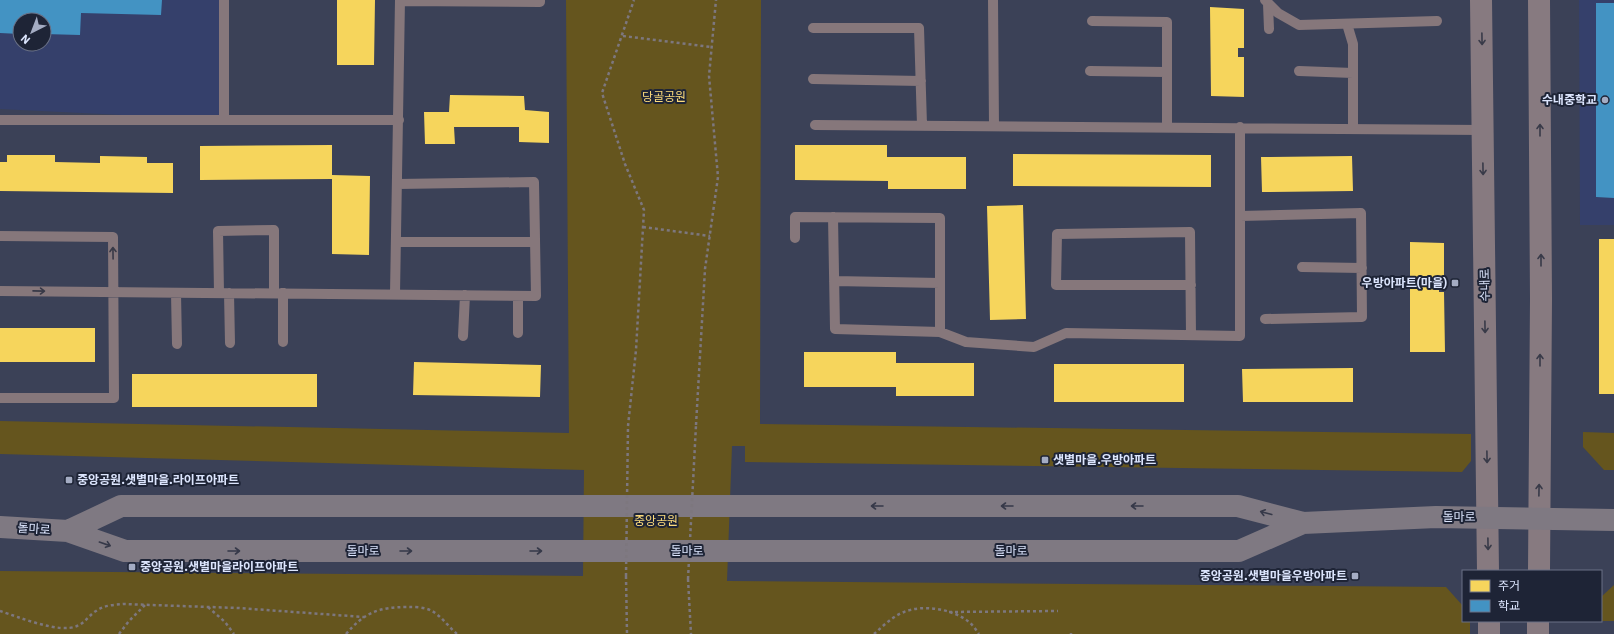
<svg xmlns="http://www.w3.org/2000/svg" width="1614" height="634" font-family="'IBM Plex Sans','Noto Sans KR',sans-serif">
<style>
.built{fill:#35406b;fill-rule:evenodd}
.green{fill:#65551e}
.homes{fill:#f6d55c}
.schools{fill:#4393c3}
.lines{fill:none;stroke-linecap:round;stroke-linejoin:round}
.path{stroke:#7d777e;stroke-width:2.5;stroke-dasharray:3 3;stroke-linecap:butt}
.service{stroke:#86777b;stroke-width:10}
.secondary{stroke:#877a80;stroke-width:22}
.primary{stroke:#7f7982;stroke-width:22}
.path-bridge{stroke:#7d777e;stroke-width:2.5;stroke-dasharray:3 3;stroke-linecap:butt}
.oneway{stroke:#383a48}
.oneway2{stroke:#383947}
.oneway3{stroke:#363949}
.poi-dot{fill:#a4acc3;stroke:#1e2436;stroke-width:1.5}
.labels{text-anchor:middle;stroke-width:4;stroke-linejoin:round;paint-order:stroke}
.park-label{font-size:12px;fill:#fcdb7c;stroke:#1e2436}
.poi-label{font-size:12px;font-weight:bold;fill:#dce5fd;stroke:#1e2436;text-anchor:end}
.street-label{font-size:12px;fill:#dce5fd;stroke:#1e2436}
</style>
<rect width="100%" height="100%" fill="#3b4157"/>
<path class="built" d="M0 0H224V120L0 109ZM20 20H44V44H20Z
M1579 0H1614V225H1580Z"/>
<path class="green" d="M566 0H761L760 424 1471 434V461L1462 472 745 462V446H732L727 581 1446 587 1463 606V621H1470V634H0V571L583 576 584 470 0 454V421L569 433Z
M1583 432 1614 433V470H1604L1583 447Z
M1614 585V621H1598H1601V597Z"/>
<path class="homes" d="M337 0H375L374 65H337Z
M1210 7 1244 9V48H1238V57H1244V97L1211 96Z
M450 95 524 96 525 110 549 112V143L519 142V127H454L455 144H425L424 112H449Z
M332 145V175L370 176 369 255 332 254V179L200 180V146Z
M795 145H887V157H966V189H888V181L795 180Z
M1013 154 1211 155V187L1013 186Z
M7 155H55V162L100 163V156L147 157V163H173V193L0 191V162H7Z
M1352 156 1353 191 1262 192 1261 157Z
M1023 205 1026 319 990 320 987 206Z
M1599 239H1614V394H1599Z
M1410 242 1444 243V284L1439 283V292H1444L1445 352H1410Z
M0 328H95V362H0Z
M804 352H896V363H974V396H896V387H804Z
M414 362 541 365 540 397 413 395Z
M1054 364H1184V402H1054Z
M1353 368V402H1243L1242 369Z
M132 374H317V407H132Z"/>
<path class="schools" d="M0 0H162L161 15 81 13 80 35 44 34V20H20V34L0 33Z
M1596 3H1614V198L1596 197Z"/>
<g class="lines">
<path class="path" d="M623 36 711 47
M643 227 710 236
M696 425 705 269 718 177 709 76 716 0
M628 426 636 350 644 210 625 164 602 93 634 0
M626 576 627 634
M688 579 691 634
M208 607 225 622 234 634
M0 611C19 617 59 634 77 626 85 623 89 615 96 611 104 605 114 605 123 604L238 608 364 617
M949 612 1058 611
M119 634 129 621 145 605
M346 634C365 612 379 607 408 607 415 607 425 607 432 611 441 616 449 627 457 634
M874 634C883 626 893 616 904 612 923 604 953 609 969 622 973 625 976 630 979 634
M1071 634V633"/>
<path class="service" d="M224 0V120
M993 0 994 126
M1265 0 1278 13 1299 25 1437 21
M400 1 540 2V0
M1268 4 1269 29
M1092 21 1167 22V127
M1347 24 1353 44V128
M813 28H919L922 125
M1090 71 1166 72
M1299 71 1353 73
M813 79 921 81
M0 120H399
M815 125 1483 130
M1240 216 1361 213 1362 317 1265 319
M833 217 835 329 940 332 966 342 1034 347 1066 333 1240 336V127
M0 236 113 237 114 398H0
M795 238V217L940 218V332
M397 242H535
M1302 267 1362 268
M834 281 940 283
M1191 285H1056L1057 234 1190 232 1191 335
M0 291 536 296 534 182 398 184
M176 293 177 344
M219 293 218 231 274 230V293
M229 293 230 343
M283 293V342
M395 294 400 0
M518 333V296
M463 336 465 295"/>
<path class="secondary" d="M1481 0 1488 571
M1539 571 1541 299 1539 0
M1489 621V634
M1538 634V621"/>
<path class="primary" d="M0 527 68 531 125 551H1239L1303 523
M68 531 121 506H1238L1303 523 1436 517 1614 520"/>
<path class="path-bridge" d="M626 576 628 426
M688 579 696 425"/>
</g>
<defs><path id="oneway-shaft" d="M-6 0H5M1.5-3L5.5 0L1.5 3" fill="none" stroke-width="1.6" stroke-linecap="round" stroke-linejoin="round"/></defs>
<g class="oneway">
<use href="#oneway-shaft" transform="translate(1482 39) rotate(89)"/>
<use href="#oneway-shaft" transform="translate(1540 130) rotate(-90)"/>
<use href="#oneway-shaft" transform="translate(1483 169) rotate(89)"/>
<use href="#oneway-shaft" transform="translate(1541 260) rotate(-90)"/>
<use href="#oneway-shaft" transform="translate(1485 327) rotate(89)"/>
<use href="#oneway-shaft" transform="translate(1540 360) rotate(-90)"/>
<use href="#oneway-shaft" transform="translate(1487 457) rotate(89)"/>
<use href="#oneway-shaft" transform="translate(1539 490) rotate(-89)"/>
<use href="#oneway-shaft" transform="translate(1488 544) rotate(89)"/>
</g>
<g class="oneway2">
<use href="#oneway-shaft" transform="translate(113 253) rotate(-91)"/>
<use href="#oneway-shaft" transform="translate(39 291) rotate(1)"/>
</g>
<g class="oneway3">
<use href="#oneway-shaft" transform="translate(877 506) rotate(-180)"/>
<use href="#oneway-shaft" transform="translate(1007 506) rotate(-180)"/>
<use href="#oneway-shaft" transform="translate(1137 506) rotate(-180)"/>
<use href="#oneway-shaft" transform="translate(1266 513) rotate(-165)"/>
<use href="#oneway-shaft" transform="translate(105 544) rotate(19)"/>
<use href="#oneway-shaft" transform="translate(234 551)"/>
<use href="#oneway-shaft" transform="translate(406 551)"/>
<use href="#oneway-shaft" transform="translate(536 551)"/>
</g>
<g class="poi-dot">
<circle cx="1605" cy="100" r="4"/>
<rect x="1451" y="279" width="8" height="8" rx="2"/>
<rect x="1041" y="456" width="8" height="8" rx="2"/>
<rect x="65" y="476" width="8" height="8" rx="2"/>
<rect x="128" y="563" width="8" height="8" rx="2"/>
<rect x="1351" y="572" width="8" height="8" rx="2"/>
</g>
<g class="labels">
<g class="park-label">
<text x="664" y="101">당골공원</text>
<text x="656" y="525">중앙공원</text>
</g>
<g class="poi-label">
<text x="1597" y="104">수내중학교</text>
<text x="1447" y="287">우방아파트(마을)</text>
<text x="1053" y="464" text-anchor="start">샛별마을.우방아파트</text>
<text x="77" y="484" text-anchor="start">중앙공원.샛별마을.라이프아파트</text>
<text x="140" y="571" text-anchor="start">중앙공원.샛별마을라이프아파트</text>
<text x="1347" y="580">중앙공원.샛별마을우방아파트</text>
</g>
<g class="street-label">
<text transform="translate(1485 285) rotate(-91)" y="4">수내로</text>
<text x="1459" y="521">돌마로</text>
<text transform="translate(34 529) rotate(4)" y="4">돌마로</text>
<text x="363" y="555">돌마로</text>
<text x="687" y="555">돌마로</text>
<text x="1011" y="555">돌마로</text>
</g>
</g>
<rect x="1462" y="570" width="140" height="52" fill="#1e2436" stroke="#6a7186"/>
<rect x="1470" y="580" width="20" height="12" fill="#f6d55c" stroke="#6a7186"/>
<text x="1498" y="590" font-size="12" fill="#dce5fd">주거</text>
<rect x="1470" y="600" width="20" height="12" fill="#4393c3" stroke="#6a7186"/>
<text x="1498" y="610" font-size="12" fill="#dce5fd">학교</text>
<g transform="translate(32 32) rotate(222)"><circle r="19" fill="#1e2436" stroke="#6a7186"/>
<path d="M0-3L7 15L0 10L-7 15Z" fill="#a4acc3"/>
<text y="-6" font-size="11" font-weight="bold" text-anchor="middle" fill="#dce5fd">N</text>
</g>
</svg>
